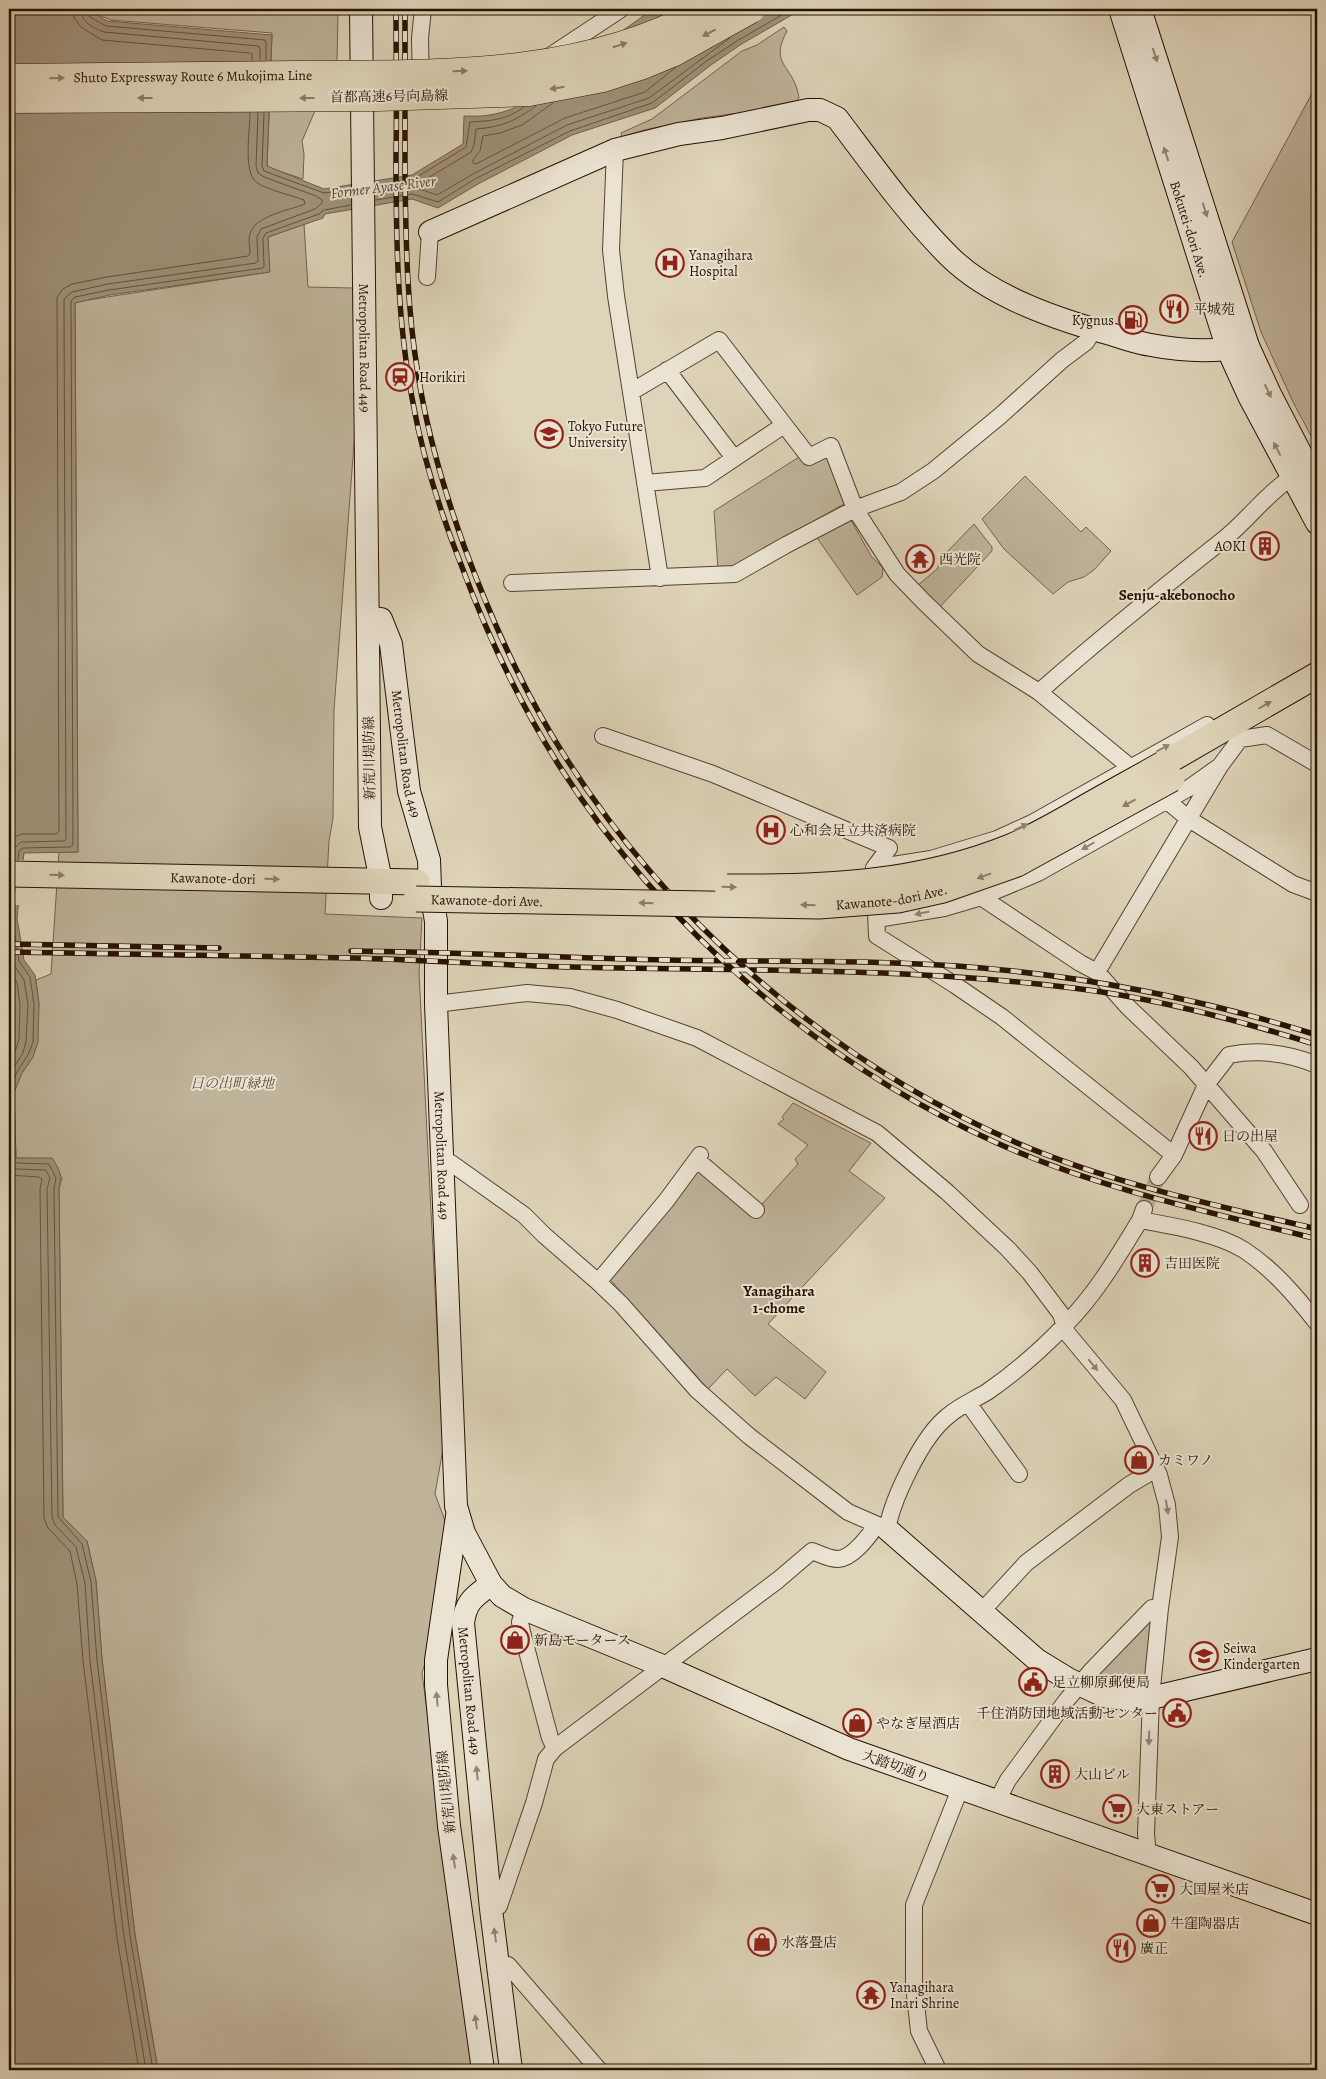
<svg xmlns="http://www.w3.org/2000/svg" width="1326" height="2079" font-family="Alegreya,'Noto Serif JP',serif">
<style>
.green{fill:#bfb39a;stroke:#73624e}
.water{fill:#a0927a;stroke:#705e4a}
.pier{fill:#ded4b9}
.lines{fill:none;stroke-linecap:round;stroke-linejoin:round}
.shore{stroke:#64523e;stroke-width:1}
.street-tunnel{stroke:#b9ad94;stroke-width:16;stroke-dasharray:16 8;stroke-linecap:butt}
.street-casing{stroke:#55422f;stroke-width:18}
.secondary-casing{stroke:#271101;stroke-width:24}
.primary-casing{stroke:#271101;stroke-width:27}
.street{stroke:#eae3d2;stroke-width:16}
.secondary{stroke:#eae3d2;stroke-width:22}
.primary{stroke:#ded4b9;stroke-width:25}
.rail-casing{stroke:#271101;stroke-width:5.5}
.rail{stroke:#eae3d2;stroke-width:4;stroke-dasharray:11;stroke-linecap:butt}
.primary-bridge-casing{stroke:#271101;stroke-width:27;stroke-linecap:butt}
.highway-bridge-casing{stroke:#271101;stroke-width:29;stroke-linecap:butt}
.primary-bridge{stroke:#ded4b9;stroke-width:25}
.highway-bridge{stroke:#ded4b9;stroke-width:28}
.oneway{fill:#8c7c66}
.oneway2{fill:#928474}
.labels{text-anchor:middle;stroke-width:4;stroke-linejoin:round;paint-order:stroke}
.street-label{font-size:14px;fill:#271101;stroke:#eae3d2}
.poi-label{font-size:14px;fill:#271101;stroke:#eae3d2;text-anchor:start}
.park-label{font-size:14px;font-style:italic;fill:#5c4a37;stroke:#eae3d2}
.water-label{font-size:15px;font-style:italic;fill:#574531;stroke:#eae3d2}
.neighbourhood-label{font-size:15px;font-weight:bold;fill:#271101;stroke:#eae3d2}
</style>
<rect width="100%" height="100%" fill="#ded4b9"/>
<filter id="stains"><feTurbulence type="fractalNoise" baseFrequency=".004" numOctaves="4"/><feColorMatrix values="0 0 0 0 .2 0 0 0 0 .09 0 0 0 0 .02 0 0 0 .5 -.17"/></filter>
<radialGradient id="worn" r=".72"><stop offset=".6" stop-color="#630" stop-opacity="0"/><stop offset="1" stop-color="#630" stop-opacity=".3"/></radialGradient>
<path class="green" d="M92 9H334L338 14 337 60 302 141 304 154 303 179 267 167 272 33 111 20 101 16Z
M784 27 787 31C768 66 794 64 799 98L794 104 755 113 731 114 702 118 644 130 622 137 621 133 652 119 742 51 757 45Z
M1317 84V447L1293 402 1261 332 1232 242Z
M304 224 308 287 353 288 355 430 334 710 333 818 329 841 325 914 422 918 419 973 443 1449 435 1494 447 1526 432 1640 422 1673 474 2070H158L135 1935 102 1659 96 1581 87 1541 63 1517 59 1189 62 1178 52 1159 16 1158 14 1092 22 1073 33 1057 39 1004 36 980 51 974 59 852H78L75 302 269 272 268 237Z
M821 455 828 458 844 504 725 571 718 569 714 511 799 457Z
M1025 476 1081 532 1086 527 1111 551 1094 570 1084 577 1068 582 1053 594 1004 549 982 519Z
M851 520 871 556 883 568 882 577 857 595 815 535Z
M974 524 992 547V551L938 609 916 587 937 569 945 554Z
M793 1103 871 1143 849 1171 885 1198 768 1324 826 1372 805 1399 776 1377 755 1396 727 1369 708 1389 606 1275 697 1166 754 1213 798 1164 795 1159 808 1145 778 1124 784 1119 782 1117Z
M1146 1618 1152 1621 1147 1681C1129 1683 1112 1684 1096 1675Z"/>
<path class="water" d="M9 9H90L94 13 107 21 272 35 267 166 324 189 412 175 463 144 464 116C483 117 497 115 514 108L653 9H802L740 45 711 65 655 108 572 135 478 184 438 208 412 199 325 214 323 218 268 237 270 272 110 295 75 303 78 852 24 853 17 918 24 960 35 975 39 1004 38 1042 33 1057 22 1073 14 1092 16 1158H52C60 1169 62 1176 59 1189L63 1517 87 1541 96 1581 102 1659 135 1935 158 2070H9Z"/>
<path class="pier" d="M9 860H25L21 905H9Z"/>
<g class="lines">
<path class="shore" d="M73 9 74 18 81 27 102 40 250 53 252 54V60
M80 9C81 22 93 28 104 32L258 46 260 48V60
M87 9 90 17 106 26 265 40 266 42V60
M553 103 522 125 500 133 483 136 480 151 473 160V163L476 164 565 118 645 92 676 67
M536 106C515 121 502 127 476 129L474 145 471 152 418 184 417 188 437 195 473 174 567 125 649 98 730 38
M264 113 262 166 264 171 324 193 350 190
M375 186 414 179 466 147 470 122C490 121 507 120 524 107
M376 200 412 194 438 202 475 179 570 131 652 103 708 60 737 41 792 9
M9 842 14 837 22 834H56L59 831 57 297 63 289 72 284 107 277 248 256 250 254C250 248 248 240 250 234 254 216 290 210 305 204L304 200C291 195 267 190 256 182 243 171 250 129 250 113
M12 860 14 849 21 842 64 841 66 839 64 299 72 292 108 284 256 263 258 261 257 237 261 229 315 209 322 203V200L316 196 264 177 258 173 256 166 258 113
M18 860 19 851 23 848 70 847 73 845 71 301 75 297 109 290 263 268 264 266 263 238 266 233 319 214 324 210 351 205
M9 938 13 964 24 980 28 1004 26 1041 23 1053 9 1075
M9 972 17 982 20 1005 19 1039 16 1049 9 1059
M9 1091 18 1070 28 1055 33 1042 34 1004 30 977 19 961 12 918 15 888
M9 1098 12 1160 17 1163 49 1164 56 1178 54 1189 58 1517 82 1544 91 1582 97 1660 130 1936 153 2070
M9 1166 16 1169 46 1170 50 1178 47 1189 52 1517 55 1525 76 1547 85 1583 90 1661 124 1937 146 2070
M9 1175 39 1177 42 1179 40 1189 44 1518 48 1528 70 1551 77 1584 83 1661 117 1938 139 2070"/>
<path class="street-tunnel" d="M1144 1209 1158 1177"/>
<defs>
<path id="street" d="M550 56 621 9
M421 82 420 38 423 9
M615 150 611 250 616 296 660 578
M427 277 430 232
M667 370 734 458
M631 392 719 340 809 457 831 446 855 509 897 574 924 602 978 654 1039 692 1130 767
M645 483 705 478 784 425
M512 583 735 574 786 545 855 509 901 492 933 471 1000 416 1062 360 1086 342 1094 330
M1039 692C1099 639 1161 589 1224 539 1248 520 1266 494 1292 477
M603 736 713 774 889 848 874 868 877 936 955 985 1002 1017 1174 1155
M1220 766 1097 972 1128 1007 1191 1067 1264 1151 1300 1205
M1166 800 1189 819 1293 884 1317 893
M874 868 931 859 997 839 1032 823 1207 725
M981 897 1080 963 1097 972
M877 919 944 908 981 897 1038 873 1189 788 1220 766 1240 739 1267 735 1317 764
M436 1004 527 993 570 997 617 1010 697 1038 877 1133 947 1192 1008 1249 1030 1273 1061 1314 1067 1333 1123 1400 1159 1475 1167 1505 1170 1537 1160 1608 1151 1698 1146 1834 1148 1856
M697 1160 756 1210
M441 1164 451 1163 524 1215 544 1235 598 1282 621 1304 697 1390 749 1436 848 1512 887 1529C893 1498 922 1436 948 1416 959 1406 974 1400 987 1392 1013 1374 1043 1348 1065 1325 1096 1294 1118 1256 1140 1220L1144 1209
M1158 1177 1174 1155 1206 1085 1229 1055C1260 1049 1288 1053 1317 1065
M1140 1220C1172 1226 1217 1233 1244 1250 1273 1269 1296 1296 1317 1323
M598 1282 666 1201 700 1155
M968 1403 1019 1474
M524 1609 520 1622 522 1632 550 1738 555 1748
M982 1611 1026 1563 1129 1485 1156 1469
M997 1801 1008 1780 1066 1701 1091 1671 1152 1608H1160
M491 1909 499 1906 534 1803 546 1759 555 1748 778 1580 812 1551C820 1554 829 1559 838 1559 853 1558 868 1537 876 1526
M499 1966 508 1965 599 2070
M938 2070 919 2031 914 1986V1905L960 1789"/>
<g id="secondary">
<path id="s1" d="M361 9 370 827 381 881V898"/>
<path id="s2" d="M1120 9 1228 350 1249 396 1317 523"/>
<path d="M1140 9 1248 346 1270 394 1317 485"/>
<path d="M430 232 615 150 679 134 722 128 808 110H820L837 118C872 164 908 215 949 256 990 297 1059 320 1114 335 1126 339 1138 343 1151 345 1182 351 1217 352 1248 346"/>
<path id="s3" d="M368 617 381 619 391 644 409 791 429 860 430 887 436 921V1004L456 1506 464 1533 491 1584 502 1596 524 1609 665 1667 849 1749 1317 1914"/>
<path d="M457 1516 436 1660V1685L449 1826 483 2070"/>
<path d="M887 1529 1037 1660 1068 1679 1104 1696 1132 1700 1151 1698 1317 1659"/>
<path id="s4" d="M491 1584C474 1597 466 1601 463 1623L491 1909 511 2070"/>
</g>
<g id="primary">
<path d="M1163 764 1317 675"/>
<path id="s5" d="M9 874 417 882"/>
</g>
</defs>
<use href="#street" class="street-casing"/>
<use href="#secondary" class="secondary-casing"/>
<use href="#primary" class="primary-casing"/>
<use href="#street" class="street"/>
<use href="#secondary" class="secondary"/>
<use href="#primary" class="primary"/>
<defs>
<path id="rail" d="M396 9C396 57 397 106 396 155 396 238 397 321 413 403 423 459 441 514 462 567 488 637 520 704 560 767 664 929 821 1064 997 1143 1099 1189 1209 1212 1317 1239
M405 9C405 66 405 122 405 179 406 245 407 309 418 374 427 433 444 490 464 546 488 611 515 673 550 732 656 911 824 1059 1015 1142 1112 1184 1215 1205 1317 1229
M9 944 219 948
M351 951C457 952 563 958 669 960 773 962 878 959 982 968 1096 978 1208 1001 1317 1035
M9 952C123 954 238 955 353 958 425 960 498 965 571 967 738 971 906 967 1073 988 1156 998 1238 1020 1317 1045"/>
</defs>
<use href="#rail" class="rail-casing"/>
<use href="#rail" class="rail"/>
<defs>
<g id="primary-bridge">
<path d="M727 887C825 888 918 884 1010 847 1032 838 1053 826 1074 814 1103 797 1133 781 1163 764"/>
<path id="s6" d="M416 899 819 906 898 900 943 890 1017 864 1172 779"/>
</g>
<g id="highway-bridge">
<path id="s7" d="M9 78C104 77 200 76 295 75 434 74 583 80 707 9"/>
<path d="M9 99 378 97 529 92 603 78 640 66 674 52 751 9"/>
</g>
</defs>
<use href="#primary-bridge" class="primary-bridge-casing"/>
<use href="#highway-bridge" class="highway-bridge-casing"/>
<use href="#primary-bridge" class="primary-bridge"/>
<use href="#highway-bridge" class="highway-bridge"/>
</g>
<defs><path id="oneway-solid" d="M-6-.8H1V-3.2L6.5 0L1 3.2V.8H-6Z" transform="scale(1.25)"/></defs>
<g class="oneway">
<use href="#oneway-solid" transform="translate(709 33) rotate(152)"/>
<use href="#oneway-solid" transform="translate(620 45) rotate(-18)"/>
<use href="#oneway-solid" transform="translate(460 71) rotate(-2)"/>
<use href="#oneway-solid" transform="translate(57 78) rotate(-1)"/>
<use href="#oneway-solid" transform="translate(557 88) rotate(171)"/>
<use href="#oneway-solid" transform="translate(145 98) rotate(180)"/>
<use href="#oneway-solid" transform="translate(307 98) rotate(180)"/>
<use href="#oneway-solid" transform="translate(1265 705) rotate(-30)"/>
<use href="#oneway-solid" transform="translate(1129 803) rotate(151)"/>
<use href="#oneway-solid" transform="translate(57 875) rotate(1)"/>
<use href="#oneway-solid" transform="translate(984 876) rotate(160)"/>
<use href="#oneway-solid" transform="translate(272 879) rotate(1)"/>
<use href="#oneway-solid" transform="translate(729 887) rotate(1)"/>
<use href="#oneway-solid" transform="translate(646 903) rotate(-179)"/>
<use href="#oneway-solid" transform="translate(808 905) rotate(-179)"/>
</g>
<g class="oneway2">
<use href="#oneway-solid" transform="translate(1155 55) rotate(72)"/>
<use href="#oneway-solid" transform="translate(1166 154) rotate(-108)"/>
<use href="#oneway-solid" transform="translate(1205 210) rotate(72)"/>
<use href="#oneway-solid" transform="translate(1268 391) rotate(65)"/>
<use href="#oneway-solid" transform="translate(1277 449) rotate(-118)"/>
<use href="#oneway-solid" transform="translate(1163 748) rotate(-28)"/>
<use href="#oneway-solid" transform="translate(1021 827) rotate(-25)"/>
<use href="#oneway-solid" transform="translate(1088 846) rotate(150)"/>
<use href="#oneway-solid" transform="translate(922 913) rotate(168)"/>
<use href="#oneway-solid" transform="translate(1093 1365) rotate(51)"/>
<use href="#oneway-solid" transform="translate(1167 1507) rotate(81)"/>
<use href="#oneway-solid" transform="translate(437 1699) rotate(-95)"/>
<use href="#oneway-solid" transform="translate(1149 1738) rotate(92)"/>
<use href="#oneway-solid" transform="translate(477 1773) rotate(-96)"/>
<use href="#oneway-solid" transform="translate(454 1861) rotate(-98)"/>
<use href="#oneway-solid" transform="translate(495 1935) rotate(-98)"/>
<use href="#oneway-solid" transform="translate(476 2022) rotate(-98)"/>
</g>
<defs>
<symbol id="hospital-ring" viewBox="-11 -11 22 22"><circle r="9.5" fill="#eae3d2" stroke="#8f2418" stroke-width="1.5"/><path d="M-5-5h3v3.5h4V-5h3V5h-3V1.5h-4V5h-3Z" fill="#8f2418"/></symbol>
<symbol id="restaurant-ring" viewBox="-11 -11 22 22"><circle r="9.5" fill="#eae3d2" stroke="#8f2418" stroke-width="1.5"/><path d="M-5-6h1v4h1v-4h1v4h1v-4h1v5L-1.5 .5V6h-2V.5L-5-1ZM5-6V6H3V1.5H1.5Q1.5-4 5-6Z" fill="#8f2418"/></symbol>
<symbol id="fuel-ring" viewBox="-11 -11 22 22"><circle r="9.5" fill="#eae3d2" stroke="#8f2418" stroke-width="1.5"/><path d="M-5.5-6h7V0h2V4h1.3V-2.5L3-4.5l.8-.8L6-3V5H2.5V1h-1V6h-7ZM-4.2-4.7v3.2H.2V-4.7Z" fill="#8f2418"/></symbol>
<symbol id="station-ring" viewBox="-11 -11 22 22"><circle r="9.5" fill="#eae3d2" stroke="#8f2418" stroke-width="1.5"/><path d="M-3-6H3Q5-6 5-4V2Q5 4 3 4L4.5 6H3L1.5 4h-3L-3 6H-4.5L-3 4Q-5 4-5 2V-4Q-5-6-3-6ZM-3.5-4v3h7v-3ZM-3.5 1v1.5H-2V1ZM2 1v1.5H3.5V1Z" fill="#8f2418"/></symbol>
<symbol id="university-ring" viewBox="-11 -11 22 22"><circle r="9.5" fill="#eae3d2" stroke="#8f2418" stroke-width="1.5"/><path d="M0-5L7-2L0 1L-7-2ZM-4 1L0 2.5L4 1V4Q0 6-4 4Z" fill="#8f2418"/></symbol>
<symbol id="building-ring" viewBox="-11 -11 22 22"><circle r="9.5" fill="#eae3d2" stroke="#8f2418" stroke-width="1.5"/><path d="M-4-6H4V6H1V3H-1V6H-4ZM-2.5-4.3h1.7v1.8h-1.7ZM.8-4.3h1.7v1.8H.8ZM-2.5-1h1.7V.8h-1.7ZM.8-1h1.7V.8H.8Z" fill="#8f2418"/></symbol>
<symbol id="temple-ring" viewBox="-11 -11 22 22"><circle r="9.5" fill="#eae3d2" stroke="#8f2418" stroke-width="1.5"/><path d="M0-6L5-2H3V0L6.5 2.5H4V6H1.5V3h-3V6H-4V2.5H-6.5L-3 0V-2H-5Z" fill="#8f2418"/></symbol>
<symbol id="shop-ring" viewBox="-11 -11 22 22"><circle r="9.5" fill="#eae3d2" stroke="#8f2418" stroke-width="1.5"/><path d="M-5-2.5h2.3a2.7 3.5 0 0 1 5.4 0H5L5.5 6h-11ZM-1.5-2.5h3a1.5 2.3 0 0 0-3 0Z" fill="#8f2418"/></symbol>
<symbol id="school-ring" viewBox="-11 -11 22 22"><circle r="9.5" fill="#eae3d2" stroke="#8f2418" stroke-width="1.5"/><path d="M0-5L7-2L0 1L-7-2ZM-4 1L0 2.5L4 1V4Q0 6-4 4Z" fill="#8f2418"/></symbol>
<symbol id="civic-ring" viewBox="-11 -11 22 22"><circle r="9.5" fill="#eae3d2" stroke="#8f2418" stroke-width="1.5"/><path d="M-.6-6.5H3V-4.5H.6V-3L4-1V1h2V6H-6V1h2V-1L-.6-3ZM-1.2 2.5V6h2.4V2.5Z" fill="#8f2418"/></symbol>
<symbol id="supermarket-ring" viewBox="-11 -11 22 22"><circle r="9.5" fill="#eae3d2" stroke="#8f2418" stroke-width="1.5"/><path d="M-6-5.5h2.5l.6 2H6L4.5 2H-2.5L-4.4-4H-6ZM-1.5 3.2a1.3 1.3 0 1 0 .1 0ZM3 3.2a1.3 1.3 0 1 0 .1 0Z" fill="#8f2418"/></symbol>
</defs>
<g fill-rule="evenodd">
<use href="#hospital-ring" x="654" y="247" width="32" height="32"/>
<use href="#restaurant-ring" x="1158" y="293" width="32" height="32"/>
<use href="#fuel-ring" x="1117" y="304" width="32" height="32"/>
<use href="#station-ring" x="384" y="361" width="32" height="32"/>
<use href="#university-ring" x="533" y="418" width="32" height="32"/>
<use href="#building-ring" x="1249" y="530" width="32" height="32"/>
<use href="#temple-ring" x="904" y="543" width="32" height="32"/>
<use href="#hospital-ring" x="755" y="814" width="32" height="32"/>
<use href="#restaurant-ring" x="1187" y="1120" width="32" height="32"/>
<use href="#building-ring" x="1129" y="1247" width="32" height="32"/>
<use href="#shop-ring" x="1123" y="1444" width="32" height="32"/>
<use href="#shop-ring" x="499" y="1624" width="32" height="32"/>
<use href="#school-ring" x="1188" y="1640" width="32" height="32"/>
<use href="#civic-ring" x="1017" y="1666" width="32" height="32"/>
<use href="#civic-ring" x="1161" y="1697" width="32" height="32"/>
<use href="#shop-ring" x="841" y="1707" width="32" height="32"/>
<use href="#building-ring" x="1039" y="1758" width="32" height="32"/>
<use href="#supermarket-ring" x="1101" y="1793" width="32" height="32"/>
<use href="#supermarket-ring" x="1144" y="1873" width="32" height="32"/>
<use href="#shop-ring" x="1135" y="1907" width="32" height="32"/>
<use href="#shop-ring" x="746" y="1926" width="32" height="32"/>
<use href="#restaurant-ring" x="1105" y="1932" width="32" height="32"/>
<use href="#temple-ring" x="855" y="1979" width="32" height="32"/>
</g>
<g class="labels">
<g class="street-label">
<text dy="5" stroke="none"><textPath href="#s7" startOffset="184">Shuto Expressway Route 6 Mukojima Line</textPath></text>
<text transform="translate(389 96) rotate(-1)" y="5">首都高速6号向島線</text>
<text dy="5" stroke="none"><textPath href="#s2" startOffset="231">Bokutei-dori Ave.</textPath></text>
<text dy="5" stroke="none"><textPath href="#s1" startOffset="339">Metropolitan Road 449</textPath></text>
<text dy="5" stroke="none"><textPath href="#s3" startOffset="151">Metropolitan Road 449</textPath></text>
<text transform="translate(369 758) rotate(-91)" y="5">新荒川堤防線</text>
<text dy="5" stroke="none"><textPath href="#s5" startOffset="204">Kawanote-dori</textPath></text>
<text dy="5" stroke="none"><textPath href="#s6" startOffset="476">Kawanote-dori Ave.</textPath></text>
<text dy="5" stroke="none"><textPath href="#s6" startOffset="71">Kawanote-dori Ave.</textPath></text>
<text dy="5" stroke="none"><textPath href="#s3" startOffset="556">Metropolitan Road 449</textPath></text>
<text dy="5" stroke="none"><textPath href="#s4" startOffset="118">Metropolitan Road 449</textPath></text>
<text transform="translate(896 1766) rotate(20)" y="5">大踏切通り</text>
<text transform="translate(446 1792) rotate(-96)" y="5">新荒川堤防線</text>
</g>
<g class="poi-label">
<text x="689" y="260">Yanagihara<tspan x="689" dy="16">Hospital</tspan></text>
<text x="1193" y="314">平城苑</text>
<text x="1114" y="325" text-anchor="end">Kygnus</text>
<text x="419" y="382">Horikiri</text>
<text x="568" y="431">Tokyo Future<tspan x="568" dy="16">University</tspan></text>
<text x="1246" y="551" text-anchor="end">AOKI</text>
<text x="939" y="564">西光院</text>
<text x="790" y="835">心和会足立共済病院</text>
<text x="1222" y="1141">日の出屋</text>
<text x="1164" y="1268">吉田医院</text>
<text x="1158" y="1465">カミワノ</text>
<text x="534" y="1645">新島モータース</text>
<text x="1223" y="1653">Seiwa<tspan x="1223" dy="16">Kindergarten</tspan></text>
<text x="1052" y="1687">足立柳原郵便局</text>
<text x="1158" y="1718" text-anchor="end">千住消防団地域活動センター</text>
<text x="876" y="1728">やなぎ屋酒店</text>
<text x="1074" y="1779">大山ビル</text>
<text x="1136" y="1814">大東ストアー</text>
<text x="1179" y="1894">大国屋米店</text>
<text x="1170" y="1928">牛窪陶器店</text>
<text x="781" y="1947">水落畳店</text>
<text x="1140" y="1953">廣正</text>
<text x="890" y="1992">Yanagihara<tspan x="890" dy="16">Inari Shrine</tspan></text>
</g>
<g class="park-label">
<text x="232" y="1088">日の出町緑地</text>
</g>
<g class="water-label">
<text transform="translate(383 187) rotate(-7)" y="5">Former Ayase River</text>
</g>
<g class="neighbourhood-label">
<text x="1177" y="600">Senju-akebonocho</text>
<text x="779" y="1296">Yanagihara<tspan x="779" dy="17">1-chome</tspan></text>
</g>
</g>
<rect width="1326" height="2079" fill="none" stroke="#ded4b9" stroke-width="30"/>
<rect x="10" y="10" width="1306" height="2059" fill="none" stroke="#271101" stroke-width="2.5"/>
<rect x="15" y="15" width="1296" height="2049" fill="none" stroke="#271101"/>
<rect width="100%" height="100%" filter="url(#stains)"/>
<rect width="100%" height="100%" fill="url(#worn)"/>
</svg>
